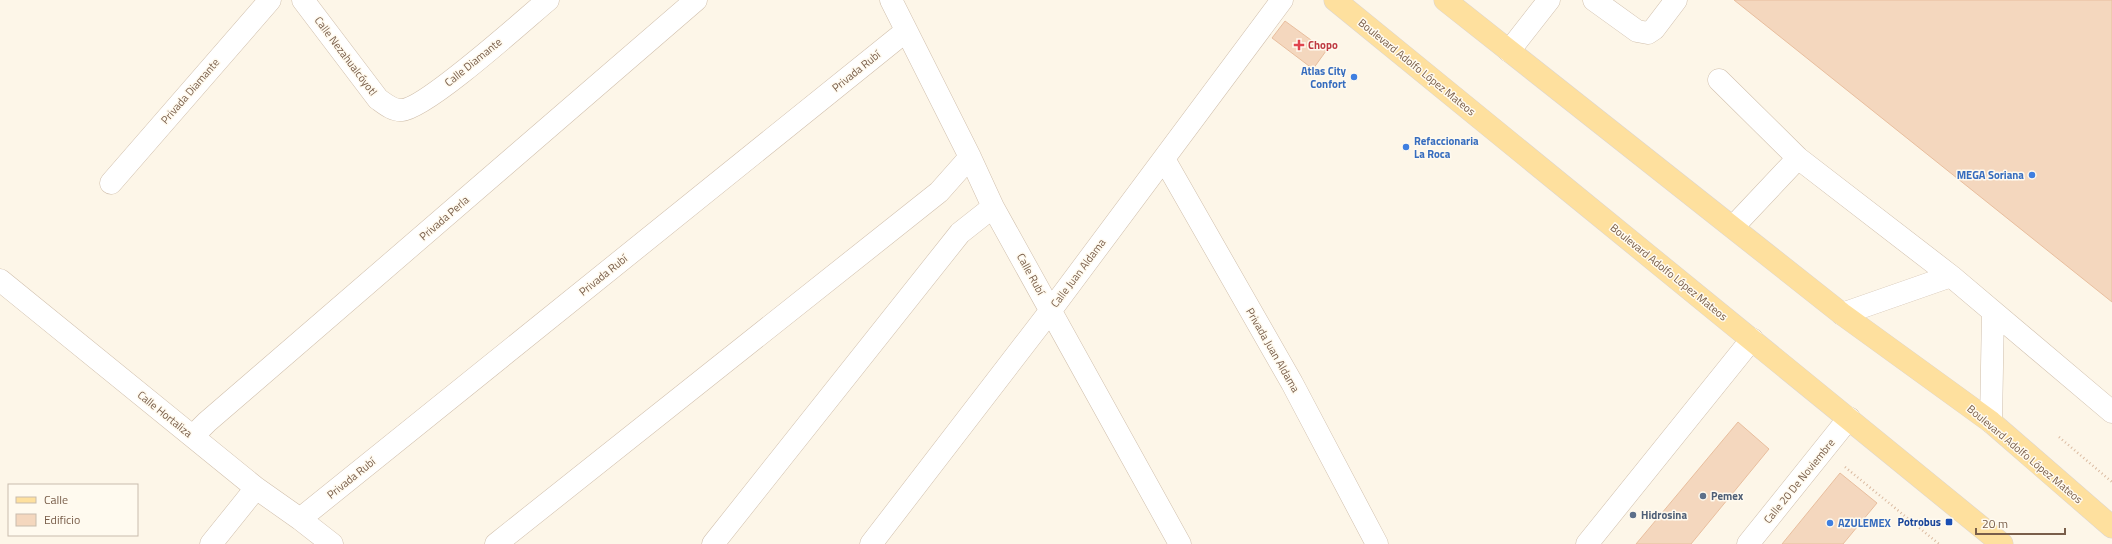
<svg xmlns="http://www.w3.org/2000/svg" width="2112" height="544" font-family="'Titillium Web',sans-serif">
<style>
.building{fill:#f4d7be;stroke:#e8be9e}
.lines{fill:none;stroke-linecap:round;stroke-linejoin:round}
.minor-casing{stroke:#d0bfac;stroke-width:23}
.major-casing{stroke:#dcd5d0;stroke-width:23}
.path{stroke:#dabaa0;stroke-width:2.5;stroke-dasharray:1 3;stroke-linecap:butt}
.minor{stroke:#fff;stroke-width:22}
.major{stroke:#fee09e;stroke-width:22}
.health-dot{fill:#e0444e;stroke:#fffaef;stroke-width:1.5}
.shop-dot{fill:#3f7fe0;stroke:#fffaef;stroke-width:1.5}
.service-dot{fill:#5c6f8a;stroke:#fffaef;stroke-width:1.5}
.transit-dot{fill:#1a4fb4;stroke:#fffaef;stroke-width:1.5}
.labels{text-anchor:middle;stroke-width:3;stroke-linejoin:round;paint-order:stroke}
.health-label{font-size:11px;font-weight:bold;fill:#be3a42;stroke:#fffaef;text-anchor:start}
.street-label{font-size:11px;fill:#795e4a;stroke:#fffaef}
.shop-label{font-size:11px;font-weight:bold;fill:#366cbe;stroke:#fffaef;text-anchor:end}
.service-label{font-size:11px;font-weight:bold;fill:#4e5e75;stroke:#fffaef;text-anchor:start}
.transit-label{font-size:11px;font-weight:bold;fill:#164399;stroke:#fffaef;text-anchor:end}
</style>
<rect width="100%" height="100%" fill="#fdf6e8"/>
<path class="building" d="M1734 0H2112V302L1793 47Z
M1285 21 1326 51 1313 69 1272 38Z
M1738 422 1769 449 1691 544H1636Z
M1840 473 1877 503 1843 544H1782Z"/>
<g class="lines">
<defs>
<path id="minor" d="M303 0 378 99C385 104 393 111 402 110 427 108 524 20 548 0
M891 0 970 157 993 207 1180 544
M1594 0 1637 31 1648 33 1654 29 1676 0
M1509 51 1549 0
M1719 80 1798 158 1951 276 2112 412
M1164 159 1292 383 1377 544
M111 183 270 0
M1733 227 1798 158
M0 280 256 488 300 519 332 544
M1842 314 1951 276
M1991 422 1993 312
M193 436 207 422 696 0
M300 519 906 31
M211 544 256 488
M496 544 939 192 970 157
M713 544 960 233 993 207
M871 544 1051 310 1282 0
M1587 544 1752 339
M1748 544 1849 418"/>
<path id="major" d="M1335 0 2002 544
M1445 0 1842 314 1991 422 2112 527"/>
</defs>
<use href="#minor" class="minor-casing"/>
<use href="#major" class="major-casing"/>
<path class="path" d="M2059 437 2112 482
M1845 467 1939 544"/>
<use href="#minor" class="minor"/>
<use href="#major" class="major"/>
</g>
<path class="health-dot" d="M1297 39h4v4h4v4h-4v4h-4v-4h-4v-4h4z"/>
<g class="shop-dot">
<circle cx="1354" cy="77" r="4"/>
<circle cx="1406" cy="147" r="4"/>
<circle cx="2032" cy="175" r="4"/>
<circle cx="1830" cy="523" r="4"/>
</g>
<g class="service-dot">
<circle cx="1703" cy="496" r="4"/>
<circle cx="1633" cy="515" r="4"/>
</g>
<rect class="transit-dot" x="1945" y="518" width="8" height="8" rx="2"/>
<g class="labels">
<g class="health-label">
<text x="1308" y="49">Chopo</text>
</g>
<g class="street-label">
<text transform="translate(346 56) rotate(53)" y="4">Calle Nezahualcóyotl</text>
<text transform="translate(473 62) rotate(-39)" y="4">Calle Diamante</text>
<text transform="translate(1417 67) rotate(39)" y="4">Boulevard Adolfo López Mateos</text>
<text transform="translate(856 71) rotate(-39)" y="4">Privada Rubí</text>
<text transform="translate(190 91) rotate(-49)" y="4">Privada Diamante</text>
<text transform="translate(444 218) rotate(-41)" y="4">Privada Perla</text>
<text transform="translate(1669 272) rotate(39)" y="4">Boulevard Adolfo López Mateos</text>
<text transform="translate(1078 273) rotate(-53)" y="4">Calle Juan Aldama</text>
<text transform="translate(1031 274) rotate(61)" y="4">Calle Rubí</text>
<text transform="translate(603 275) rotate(-39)" y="4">Privada Rubí</text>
<text transform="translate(1273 350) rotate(60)" y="4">Privada Juan Aldama</text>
<text transform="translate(165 414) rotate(39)" y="4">Calle Hortaliza</text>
<text transform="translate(2025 454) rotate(40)" y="4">Boulevard Adolfo López Mateos</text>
<text transform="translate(351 478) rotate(-39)" y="4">Privada Rubí</text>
<text transform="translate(1799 481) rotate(-51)" y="4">Calle 20 De Noviembre</text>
</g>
<g class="shop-label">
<text x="1346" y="75">Atlas City<tspan x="1346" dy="13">Confort</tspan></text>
<text x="1414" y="145" text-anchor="start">Refaccionaria<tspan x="1414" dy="13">La Roca</tspan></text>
<text x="2024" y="179">MEGA Soriana</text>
<text x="1838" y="527" text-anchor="start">AZULEMEX</text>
</g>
<g class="service-label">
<text x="1711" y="500">Pemex</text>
<text x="1641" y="519">Hidrosina</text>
</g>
<g class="transit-label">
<text x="1941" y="526">Potrobus</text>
</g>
</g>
<rect x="8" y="484" width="130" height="52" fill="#fffaef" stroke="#c9bcad"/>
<rect x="16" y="497" width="20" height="6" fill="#fee09e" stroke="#c9bcad"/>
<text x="44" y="504" font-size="12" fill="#795e4a">Calle</text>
<rect x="16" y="514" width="20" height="12" fill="#f4d7be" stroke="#c9bcad"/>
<text x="44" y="524" font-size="12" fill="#795e4a">Edificio</text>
<path d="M1976 528v6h89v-6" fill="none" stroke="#795e4a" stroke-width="2"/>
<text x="1982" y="528" font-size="12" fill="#795e4a" stroke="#fffaef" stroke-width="3" paint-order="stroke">20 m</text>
</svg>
